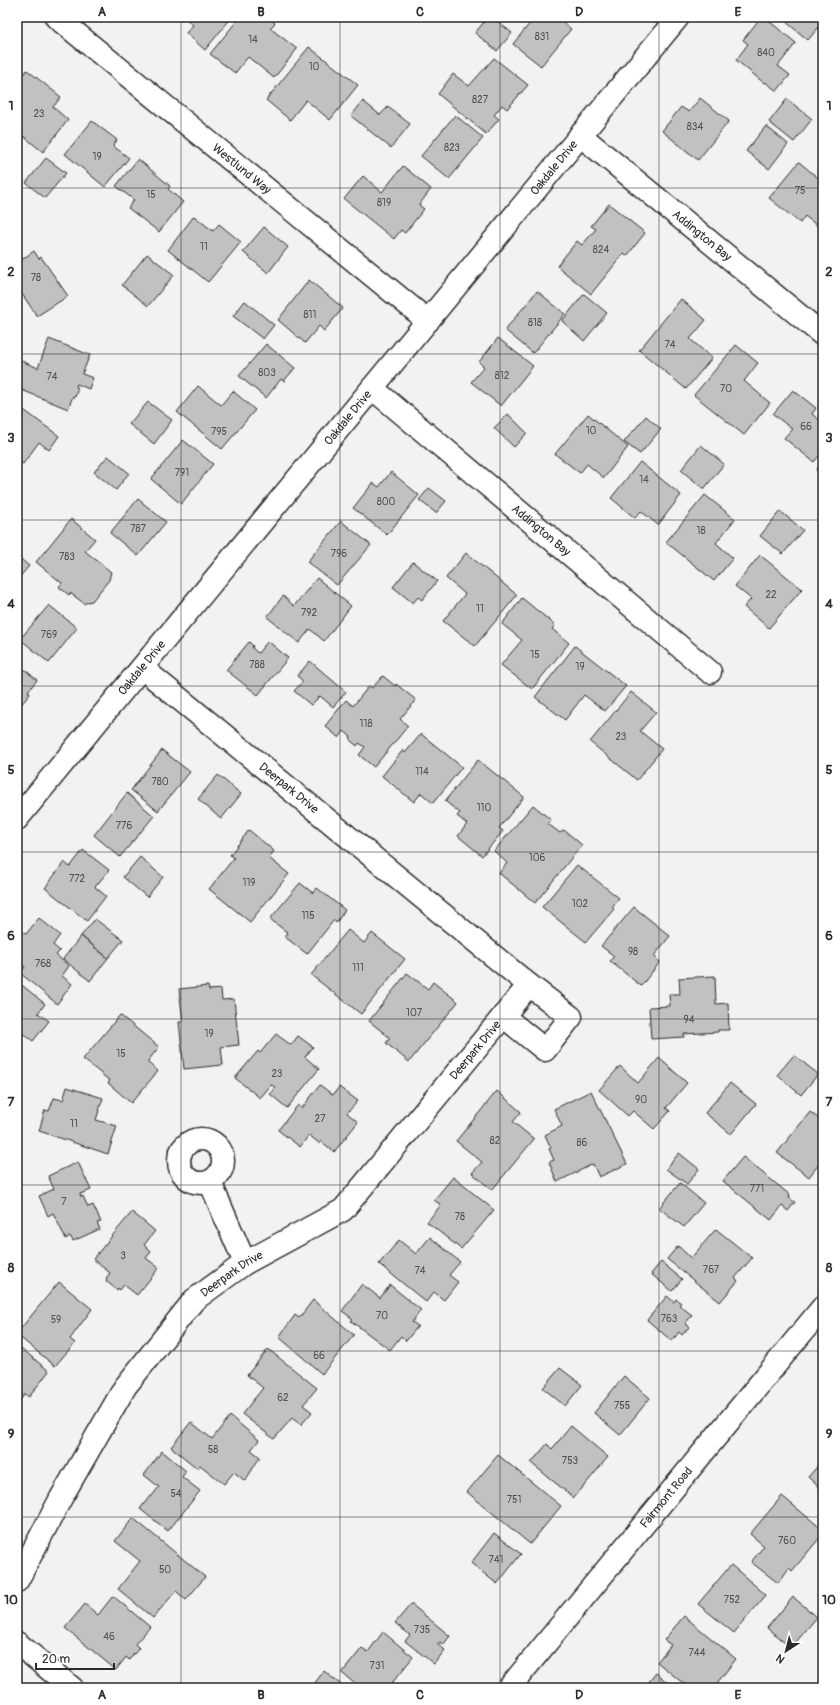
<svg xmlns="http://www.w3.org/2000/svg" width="840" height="1705" font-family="Pangolin,sans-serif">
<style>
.building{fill:#c1c1c1;stroke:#2b2b2b}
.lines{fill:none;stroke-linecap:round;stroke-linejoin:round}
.minor-casing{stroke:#2b2b2b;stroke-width:25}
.minor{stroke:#fff;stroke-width:22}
.grid{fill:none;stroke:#2b2b2b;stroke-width:1;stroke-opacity:0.55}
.labels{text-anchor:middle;stroke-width:4;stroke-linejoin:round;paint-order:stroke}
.number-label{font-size:10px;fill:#505050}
.street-label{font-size:12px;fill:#2b2b2b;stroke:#fff}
.neatline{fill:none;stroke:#2b2b2b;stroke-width:1.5}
.grid-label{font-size:13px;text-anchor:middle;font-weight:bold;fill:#2b2b2b}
</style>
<rect width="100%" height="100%" fill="#f2f2f2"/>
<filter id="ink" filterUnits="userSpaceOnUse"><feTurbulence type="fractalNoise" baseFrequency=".025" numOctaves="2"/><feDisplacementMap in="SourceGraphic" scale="8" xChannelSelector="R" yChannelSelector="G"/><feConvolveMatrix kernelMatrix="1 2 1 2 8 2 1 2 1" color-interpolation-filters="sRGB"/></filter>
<g filter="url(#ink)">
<path class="building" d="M184 17H232L205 50 186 33 193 25Z
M240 17H268L275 23 270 28 297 49 274 78 248 57 235 73 210 54Z
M488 17H492L512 33 497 51 475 33Z
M535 17H557L571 29 541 66 513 44Z
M761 17H764L796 43 778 66 790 75 777 91 765 82 764 83 736 60 748 44 743 40Z
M780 17H823V22L808 40Z
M309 47 358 85 330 120 306 100 290 120 266 100Z
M494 58 528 85 507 109 502 105 494 115 499 119 486 134 438 94 453 74 469 86Z
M27 70 61 97 53 107 68 120 43 152 17 131V82Z
M700 98 729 121 698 160 662 131 681 107 689 112Z
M787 99 812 119 794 142 769 122Z
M363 101 380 115 388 107 410 124 391 148 351 116Z
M455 115 483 138 449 179 421 156Z
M92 121 117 140 113 146 129 158 105 187 65 154Z
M766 126 788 144 769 169 746 151Z
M46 158 66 173 45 198 26 183Z
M138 159 170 186 168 189 183 202 159 232 128 208 134 200 116 186Z
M799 162 823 182V224L820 228 805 216 800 223 769 198Z
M403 166 431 189 419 205 424 209 405 233 401 230 394 239 344 199 363 176 382 192Z
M609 204 645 233 627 256 624 253 591 294 557 266 577 241 582 245 596 229 591 226Z
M194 216 213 231 219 224 241 242 208 282 168 250Z
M264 227 288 247 268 273 243 252Z
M34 251 39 259 41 257 68 296 37 316 20 291 17 293V263Z
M147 254 174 275 148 306 122 285Z
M309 280 343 308 324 331 319 326 305 343 278 320Z
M537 291 565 314 533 353 505 330Z
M584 294 607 313 584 341 562 321Z
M681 299 706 320 690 339 712 358 686 389 639 350Z
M245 301 274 325 263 339 233 316Z
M498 338 533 366 501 406 471 382 484 367 479 362Z
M49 339 90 355 82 374 93 378 89 389 77 384 76 387 78 388 75 397 73 396 68 409 17 388V359L38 368Z
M266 344 295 368 284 381 281 379 266 398 239 376Z
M736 345 758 363 744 381 770 403 744 435 694 395Z
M198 386 221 405 233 391 255 410 222 449 177 412Z
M793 390 816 408 812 414 823 423V451L814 462 784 438 792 429 773 414Z
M148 402 172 420 154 444 129 424Z
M17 405 59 436 49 450 39 442 23 464 17 460Z
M508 414 527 433 514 447 494 428Z
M588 414 628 447 604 478 587 464 580 473 555 454Z
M646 416 661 429 640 454 624 442Z
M183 440 213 464 181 504 151 479Z
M701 445 724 464 704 489 681 470Z
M108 456 129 473 116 490 94 472Z
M823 461V476L816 470Z
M640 462 681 495 658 525 641 511 635 518 611 498Z
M391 472 419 495 387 535 353 508 373 483 379 487Z
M429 488 446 501 436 513 419 500Z
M705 495 735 519 716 543 733 558 714 581 666 542Z
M138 499 166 522 138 556 110 533Z
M780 511 803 530 783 554 760 536Z
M71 519 95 539 85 551 111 572 109 580 92 601 87 602 85 604 70 593 69 595 59 587 62 583 36 562Z
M341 521 371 545 337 585 307 562Z
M466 553 517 595 475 646 443 621 465 594 446 578Z
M760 555 802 589 769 628 744 607 751 599 735 586Z
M17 556 29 566 17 580Z
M413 562 437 581 422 600 418 597 413 603 393 587Z
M317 578 351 606 324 641 310 629 299 643 267 617 283 596 294 606Z
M522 598 555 625 552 629 569 643 532 689 501 665 522 640 502 624Z
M49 605 77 628 49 663 20 639Z
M268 641 288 658 258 695 226 670 249 642 253 646 252 648 258 653Z
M575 646 626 686 605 711 584 695 565 720 535 697Z
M310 661 346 692 333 707 320 696 311 705 294 691 303 681 297 676Z
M17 663 37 680 28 691 30 694 20 706 17 703Z
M383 676 395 686 396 684 416 700 400 719 408 726 374 767 359 755 365 747 359 743 357 746 350 740 351 737 344 731 339 738 325 726 346 700 353 706 369 686 372 688Z
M631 692 656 712 640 731 662 749 637 780 590 742Z
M421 734 462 767 433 803 421 793 414 802 382 776 403 750 405 753Z
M162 750 190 772 158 811 131 790Z
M478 760 524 797 499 828 503 831 482 856 458 836 467 824 457 816 460 813 445 801Z
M218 775 241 794 221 819 198 799Z
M127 793 154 816 120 857 94 835Z
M533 805 551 820 548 824 560 833 564 830 582 845 535 903 499 873 507 863 494 851Z
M249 830 274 851 269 858 289 874 250 922 209 889 234 858 230 855Z
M83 850 109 870 95 887 106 896 87 921 45 888 64 862 70 867Z
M140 857 163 877 147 897 123 877Z
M577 865 619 898 612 907 614 909 586 942 542 907Z
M300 883 313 893 317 888 345 910 336 923 334 920 307 954 285 937 288 933 270 919Z
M634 907 670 936 654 956 660 962 641 986 610 961 614 956 601 946Z
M39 918 60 935 53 945 60 951 56 955 69 966 62 976 72 984 57 1004 20 973 25 967 17 960V926L26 934Z
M95 919 123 940 108 958 81 936Z
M348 930 364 943 372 933 405 959 361 1014 311 975Z
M81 936 108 958 90 981 63 959Z
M407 973 428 989 433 982 458 1002 409 1062 386 1043 390 1038 369 1021Z
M715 976 716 1004 728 1003 729 1030H718V1032L684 1034V1037L651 1039 649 1007 670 1006 669 994H680L679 978Z
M17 981 45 1004 38 1013 49 1021 33 1041 22 1033 17 1039Z
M208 986 209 990 221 989 222 1000 234 999 239 1045 221 1047 223 1065 184 1069 179 1022H183L179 989Z
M120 1015 159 1047 147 1062 158 1071 131 1103 108 1083 110 1081 83 1059Z
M276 1034 291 1045 298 1036 313 1047 305 1057 319 1069 287 1108 270 1094 275 1087 271 1085 260 1098 235 1078 258 1051 260 1053Z
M794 1055 818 1074 801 1095 777 1075Z
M659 1058 687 1083 666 1108 670 1111 654 1129 633 1111 628 1116 599 1090 620 1066 638 1083Z
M730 1083 756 1104 731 1134 705 1113Z
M320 1085 333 1095 339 1087 358 1101 347 1113 358 1122 334 1152 321 1141 320 1144 309 1135 300 1147 278 1130 298 1105 302 1108Z
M67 1087 103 1098 96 1120 117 1126 108 1154 39 1131 45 1110 49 1111 54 1098 63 1100Z
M497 1091 521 1112 513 1122 534 1139 492 1190 472 1173 482 1162 456 1141Z
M591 1091 627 1164 599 1177 593 1164 557 1182 549 1162 554 1160 549 1149 551 1148 545 1135 562 1126 554 1109Z
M810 1112 823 1122V1159L809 1177 777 1153Z
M679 1153 699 1169 687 1184 666 1169Z
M743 1157 790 1195 789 1198 795 1202 788 1211 782 1206 771 1220 723 1181Z
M78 1162 91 1190 80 1194 81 1197 83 1196 88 1207 93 1205 101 1222 97 1223 100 1229 73 1241 70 1236 66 1239 53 1213 48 1216 39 1196 54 1189 48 1176Z
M453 1177 494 1210 461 1249 427 1222 441 1205 434 1200Z
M680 1183 704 1203 684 1227 659 1208Z
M132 1212 155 1231 144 1245 151 1252 146 1258 159 1268 137 1295 124 1285 120 1290 118 1288 117 1290 106 1281 107 1279 106 1278 110 1273 93 1259Z
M716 1229 752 1258 735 1278 738 1281 720 1302 667 1259 678 1246 691 1258Z
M430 1237 460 1262 449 1275 458 1282 444 1300 434 1292 426 1302 379 1264 399 1240 416 1254Z
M661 1262 682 1279 672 1291 651 1274Z
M59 1282 92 1309 70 1339 75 1343 55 1366 17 1335V1333Z
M362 1284 380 1298 390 1285 421 1310 412 1322 418 1326 406 1341 401 1336 390 1350 351 1321 353 1319 342 1311Z
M667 1296 674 1302 676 1299 681 1303 679 1305 692 1315 685 1324 689 1327 682 1335 679 1332 672 1341 647 1320Z
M313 1300 354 1335 322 1374 279 1337 295 1315 299 1318Z
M17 1345 49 1371 29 1397 25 1394 17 1404Z
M268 1349 317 1388 303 1405 312 1412 301 1425 292 1418 274 1439 242 1414 263 1388 247 1375Z
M560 1368 582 1385 565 1406 543 1388Z
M624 1376 650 1398 620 1435 594 1413Z
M230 1416 259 1440 251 1450 260 1457 245 1481 234 1472 224 1484 200 1465 197 1468 171 1447 191 1422 212 1439Z
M571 1426 608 1457 574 1498 531 1463 547 1444 552 1449Z
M162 1451 186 1471 182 1477 200 1491 168 1531 140 1509 150 1496 151 1497 159 1487 144 1475Z
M498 1455 561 1506 530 1544 467 1492Z
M823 1460V1491L808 1477Z
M782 1496 823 1530V1534L792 1571 789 1568 778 1583 751 1562 764 1546 750 1534Z
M133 1518 205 1577 186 1600 176 1591 153 1618 118 1589 140 1561 115 1541Z
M494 1533 521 1554 497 1584 471 1563Z
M731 1565 766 1595 734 1633 698 1604Z
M113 1596 150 1627 135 1644 139 1648 129 1660 126 1657 116 1670 65 1628 85 1604 98 1615Z
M793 1597 817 1617 791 1648 767 1628Z
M411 1604 450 1636 443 1645 440 1642 437 1644 445 1650 434 1664 405 1641 410 1635 395 1623Z
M684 1616 736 1659 717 1683 720 1686 719 1688H689L657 1662 671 1645 664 1640Z
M383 1632 413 1657 388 1688H360L342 1673 362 1648 368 1652Z
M324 1671 345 1688H311Z
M656 1673 674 1688H644Z"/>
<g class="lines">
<defs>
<g id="minor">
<path id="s1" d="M56 17 428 321"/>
<path id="s2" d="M580 135 823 335"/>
<path id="s3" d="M372 388 710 672"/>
<path id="s4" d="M17 819 678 17"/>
<path d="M503 1016 545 1050 571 1017 529 985"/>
<circle cx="201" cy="1161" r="22"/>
<path d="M210 1182 245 1263"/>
<path id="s5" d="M17 1581 61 1498 125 1387 194 1300 245 1263 343 1210 529 985 142 668"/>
<path d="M17 1643 72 1688"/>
<path id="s6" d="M509 1688 823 1307"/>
</g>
</defs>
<use href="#minor" class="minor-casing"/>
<use href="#minor" class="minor"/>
</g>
</g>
<path class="grid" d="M181 17V1688M340 17V1688M500 17V1688M659 17V1688M17 188H823M17 354H823M17 520H823M17 686H823M17 852H823M17 1019H823M17 1185H823M17 1351H823M17 1517H823"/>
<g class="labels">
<g class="number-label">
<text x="542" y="40">831</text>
<text x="253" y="43">14</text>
<text x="766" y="56">840</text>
<text x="314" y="70">10</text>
<text x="480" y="103">827</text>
<text x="39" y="117">23</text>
<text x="695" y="130">834</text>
<text x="452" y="151">823</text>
<text x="97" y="160">19</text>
<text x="800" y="194">75</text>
<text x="151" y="198">15</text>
<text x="384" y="206">819</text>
<text x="204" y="250">11</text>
<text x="601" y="253">824</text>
<text x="36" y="281">78</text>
<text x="310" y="318">811</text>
<text x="535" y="326">818</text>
<text x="670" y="348">74</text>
<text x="267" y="376">803</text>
<text x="502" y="379">812</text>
<text x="52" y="380">74</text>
<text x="726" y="392">70</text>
<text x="806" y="430">66</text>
<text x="591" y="434">10</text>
<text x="219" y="435">795</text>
<text x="182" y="476">791</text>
<text x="644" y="483">14</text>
<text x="386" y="505">800</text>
<text x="138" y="532">787</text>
<text x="701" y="534">18</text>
<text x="339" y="557">796</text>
<text x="67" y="560">783</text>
<text x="771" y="598">22</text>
<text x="480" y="612">11</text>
<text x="309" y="616">792</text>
<text x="49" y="638">769</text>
<text x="535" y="658">15</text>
<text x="257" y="668">788</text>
<text x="580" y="670">19</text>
<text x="366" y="727">118</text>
<text x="621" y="740">23</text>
<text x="422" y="775">114</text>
<text x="160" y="785">780</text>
<text x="484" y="811">110</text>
<text x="124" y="829">776</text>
<text x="537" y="861">106</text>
<text x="77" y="882">772</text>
<text x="249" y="886">119</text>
<text x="580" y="907">102</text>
<text x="308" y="919">115</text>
<text x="633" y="955">98</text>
<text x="43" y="967">768</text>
<text x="358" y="971">111</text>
<text x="414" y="1016">107</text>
<text x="689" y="1023">94</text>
<text x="209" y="1037">19</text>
<text x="121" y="1057">15</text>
<text x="277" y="1077">23</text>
<text x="641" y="1103">90</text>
<text x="320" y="1122">27</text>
<text x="74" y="1127">11</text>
<text x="495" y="1144">82</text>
<text x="582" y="1146">86</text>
<text x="757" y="1192">771</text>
<text x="64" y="1205">7</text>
<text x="460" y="1220">78</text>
<text x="123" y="1259">3</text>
<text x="711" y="1273">767</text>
<text x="420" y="1274">74</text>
<text x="382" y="1319">70</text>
<text x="669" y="1322">763</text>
<text x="56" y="1323">59</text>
<text x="319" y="1359">66</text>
<text x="283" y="1401">62</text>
<text x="622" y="1409">755</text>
<text x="213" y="1453">58</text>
<text x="570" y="1464">753</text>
<text x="176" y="1497">54</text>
<text x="514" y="1503">751</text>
<text x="787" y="1544">760</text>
<text x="496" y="1563">741</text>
<text x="165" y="1573">50</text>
<text x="732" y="1603">752</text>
<text x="422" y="1633">735</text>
<text x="109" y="1640">46</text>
<text x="697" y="1656">744</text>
<text x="377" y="1669">731</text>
</g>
<g class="street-label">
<text dy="4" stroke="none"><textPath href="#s4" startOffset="844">Oakdale Drive</textPath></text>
<text dy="4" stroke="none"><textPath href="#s1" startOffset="240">Westlund Way</textPath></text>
<text dy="4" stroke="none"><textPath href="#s2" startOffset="158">Addington Bay</textPath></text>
<text dy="4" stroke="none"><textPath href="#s4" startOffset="520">Oakdale Drive</textPath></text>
<text dy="4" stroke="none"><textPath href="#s3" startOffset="221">Addington Bay</textPath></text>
<text dy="4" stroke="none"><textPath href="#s4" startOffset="196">Oakdale Drive</textPath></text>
<text transform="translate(289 788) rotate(39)" y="4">Deerpark Drive</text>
<text dy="4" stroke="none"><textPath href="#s5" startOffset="715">Deerpark Drive</textPath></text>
<text dy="4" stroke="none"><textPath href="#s5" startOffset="379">Deerpark Drive</textPath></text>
<text dy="4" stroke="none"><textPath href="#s6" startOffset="247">Fairmont Road</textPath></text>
</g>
</g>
<rect width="840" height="1705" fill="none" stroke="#fff" stroke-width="44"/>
<g transform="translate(786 1651) rotate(216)" stroke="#ffffff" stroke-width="3" paint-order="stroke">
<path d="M0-3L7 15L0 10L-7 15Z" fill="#2b2b2b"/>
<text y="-6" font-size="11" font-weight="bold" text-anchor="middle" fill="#2b2b2b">N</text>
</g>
<path d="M36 1663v6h78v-6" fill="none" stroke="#2b2b2b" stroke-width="2"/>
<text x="42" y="1663" font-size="12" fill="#2b2b2b" stroke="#ffffff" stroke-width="3" paint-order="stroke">20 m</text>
<rect x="22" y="22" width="796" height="1661" class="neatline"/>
<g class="grid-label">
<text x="102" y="16">A</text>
<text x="261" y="16">B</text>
<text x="420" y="16">C</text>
<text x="579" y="16">D</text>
<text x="738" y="16">E</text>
<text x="11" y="110">1</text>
<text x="829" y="110">1</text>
<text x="11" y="276">2</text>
<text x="829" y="276">2</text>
<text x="11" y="442">3</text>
<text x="829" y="442">3</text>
<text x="11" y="608">4</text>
<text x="829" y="608">4</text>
<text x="11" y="774">5</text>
<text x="829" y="774">5</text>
<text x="11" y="940">6</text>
<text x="829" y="940">6</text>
<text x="11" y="1106">7</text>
<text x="829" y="1106">7</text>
<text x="11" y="1272">8</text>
<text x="829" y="1272">8</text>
<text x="11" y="1438">9</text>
<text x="829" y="1438">9</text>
<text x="11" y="1604">10</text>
<text x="829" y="1604">10</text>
<text x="102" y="1699">A</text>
<text x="261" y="1699">B</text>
<text x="420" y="1699">C</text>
<text x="579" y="1699">D</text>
<text x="738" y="1699">E</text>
</g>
</svg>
